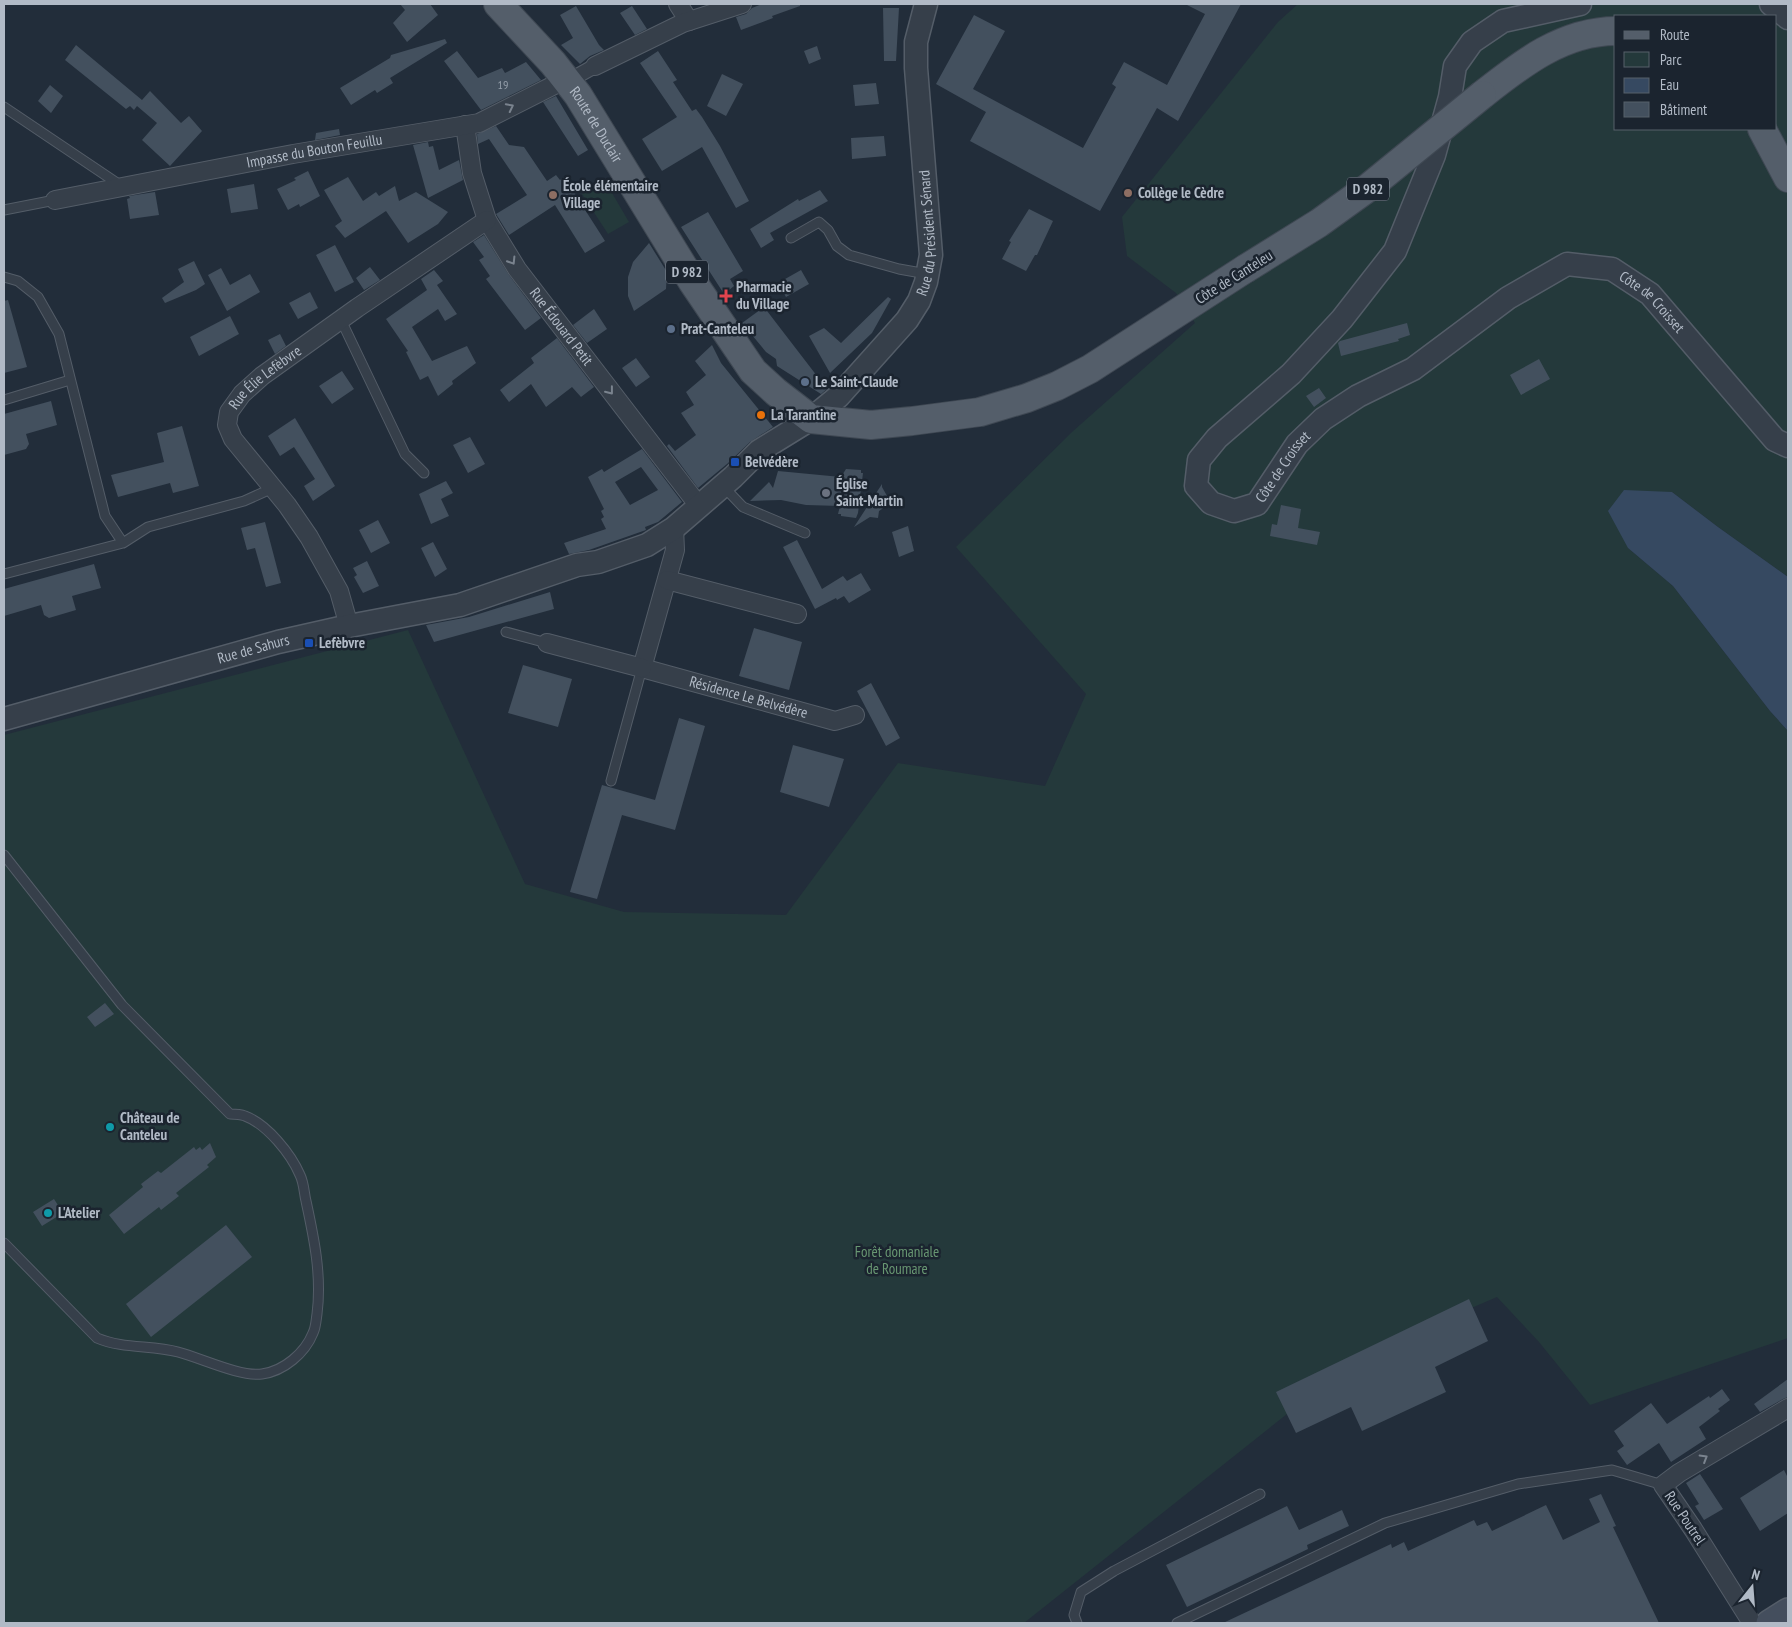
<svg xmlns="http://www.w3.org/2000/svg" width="1792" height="1627" font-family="'PT Sans Narrow',sans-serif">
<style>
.green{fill:#24393b;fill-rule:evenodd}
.water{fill:#364961}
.building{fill:#43505e;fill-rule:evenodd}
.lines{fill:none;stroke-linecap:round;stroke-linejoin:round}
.service-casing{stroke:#545d68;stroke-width:11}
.pedestrian-casing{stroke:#545d68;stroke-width:16}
.minor-casing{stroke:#545d68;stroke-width:20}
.tertiary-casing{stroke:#545d68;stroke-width:25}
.secondary-casing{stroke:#545d68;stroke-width:28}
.primary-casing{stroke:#3f4853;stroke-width:30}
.service{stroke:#363f4a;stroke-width:9}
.pedestrian{stroke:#363f4a;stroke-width:14}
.minor{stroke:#363f4a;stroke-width:18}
.tertiary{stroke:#363f4a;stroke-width:22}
.secondary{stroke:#444e5d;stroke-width:25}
.primary{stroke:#545e6a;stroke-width:28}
.primary-bridge-casing{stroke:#3f4853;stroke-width:30;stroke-linecap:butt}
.primary-bridge{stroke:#545e6a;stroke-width:28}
.oneway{stroke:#7a838e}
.education-dot{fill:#8d6e63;stroke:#1b242f;stroke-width:2}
.health-dot{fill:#e0444e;stroke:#1b242f;stroke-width:2}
.service-dot{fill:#5c6f8a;stroke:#1b242f;stroke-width:2}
.food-dot{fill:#e8710a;stroke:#1b242f;stroke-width:2}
.transit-dot{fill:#1a4fb4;stroke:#1b242f;stroke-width:2}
.worship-dot{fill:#6b7280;stroke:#1b242f;stroke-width:2}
.culture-dot{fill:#0f9aa8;stroke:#1b242f;stroke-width:2}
.labels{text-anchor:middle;stroke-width:5;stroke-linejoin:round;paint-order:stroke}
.number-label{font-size:12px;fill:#96a0ac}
.shield{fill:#1b242f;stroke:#848d99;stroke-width:1}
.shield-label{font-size:14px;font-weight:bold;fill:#b1bac6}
.street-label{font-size:15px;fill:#b1bac6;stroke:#1b242f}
.poi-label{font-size:15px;font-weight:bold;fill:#b1bac6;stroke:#1b242f;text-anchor:start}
.park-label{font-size:15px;fill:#689772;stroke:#1b242f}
</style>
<rect width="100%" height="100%" fill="#222d3a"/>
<path class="green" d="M1298 4H1788V577L1718 527 1672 492 1628 548 1673 586 1770 711 1788 731V1338L1590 1405 1539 1342 1497 1297 1360 1356 1024 1623H4V735L408 630 525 884 624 912 786 915 898 763 1045 786 1086 694 956 547 1072 432 1195 323 1176 293 1127 256 1122 217 1278 22ZM1616 16H1776V129H1616Z
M605 181 629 222 608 234 582 194Z"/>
<path class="water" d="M1624 490 1672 492 1718 527 1788 577V731L1770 711 1673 586 1628 548 1608 511Z"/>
<path class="building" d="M400 4H430L438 15 407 42 393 23 405 10Z
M762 4H800V6L772 16 773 18 741 30 736 17 746 14 752 8Z
M1185 4H1241L1178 121 1157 108 1100 211 970 141 986 112 936 84 974 15 1005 31 973 89 1083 148 1116 87 1112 84 1124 62 1167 85 1205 14Z
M576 6 599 45 604 50 590 56 580 64 561 45 573 38 560 15Z
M632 6 647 29 635 35 620 13Z
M883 8H899L896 61H884Z
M445 39 447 43 390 78 393 83 377 93 375 90 351 105 340 88 390 58 391 55Z
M76 45 142 100 150 91 181 123 189 116 202 131 170 166 142 140 157 123 137 106 134 110 130 106 126 109 65 60Z
M817 46 821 59 809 64 804 51Z
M457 51 478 78 502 68 505 73 526 62 541 80 481 110 444 61Z
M658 51 677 80 673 82 692 111 696 109 702 117 720 146 749 201 736 208 702 147 662 171 642 139 677 117 640 63Z
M722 74 743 84 726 116 707 106Z
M876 83 879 104 855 106 853 85Z
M50 85 63 96 51 113 38 101Z
M556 96 588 150 578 156 543 102Z
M496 126 509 145 524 147 547 181 556 175 560 180 564 177 605 241 585 253 555 205 509 235 496 214 527 195 489 139 478 144 477 134Z
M339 129 340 135 315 140 316 133Z
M884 136 886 156 852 159 851 138Z
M428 142 429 147 433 146 439 170 459 160 463 180 428 198 413 145Z
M308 171 320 196 300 207 299 204 288 210 277 189 296 180 294 178Z
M348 177 363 201 376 192 379 196 395 186 399 201 416 192 448 212 438 224 408 243 386 211 345 238 335 226 342 221 324 190Z
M254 184 258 209 231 213 227 189Z
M820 190 828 201 770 233 774 240 761 248 750 229 798 199 799 201Z
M155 192 159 215 130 219 127 199 130 198 129 196Z
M1029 209 1053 221 1037 255H1035L1026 271 1002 259 1011 242 1009 241Z
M708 212 743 271 730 279 734 286 724 294 681 227Z
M484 235 509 275 541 318 525 330 486 279 490 276 479 260 484 257 473 242Z
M649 243 667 272 666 289 634 311 628 296V277L633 262Z
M335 245 354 282 335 292 316 255Z
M194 261 205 284 196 290 165 303 162 298 184 282 178 269Z
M370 267 380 280 364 290 356 278Z
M221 268 230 285 250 274 260 292 227 311 208 275Z
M434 270 443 281 437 285 457 314 445 321 438 309 412 327 432 361 467 346 476 363 452 381 453 384 438 396 428 376 420 380 406 352 408 351 386 319 427 290 421 279Z
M801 270 809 284 786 297 778 283Z
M310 292 318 308 298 319 289 303Z
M888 297 891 299 872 333 830 373 809 336 824 328 841 343Z
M8 300 27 367 4 373V301Z
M764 307 827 389 821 394 777 366 776 359 766 352 742 323Z
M594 309 607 329 587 343 573 325Z
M230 316 239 334 199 356 190 337Z
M1407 323 1410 335 1398 339 1399 341 1341 356 1338 343 1340 341Z
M280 334 286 346 275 354 268 340Z
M557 338 594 387 581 397 572 387 546 407 531 384 509 402 500 390 534 363 531 358Z
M712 345 721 363 773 427 750 442 727 464 698 488 667 446 669 444 675 451 696 435 681 413 694 405 686 392 706 375 695 361Z
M636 358 650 377 636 387 622 368Z
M1539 359 1550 379 1521 395 1510 375Z
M342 371 354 389 332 404 319 386Z
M1319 388 1326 398 1314 407 1306 396Z
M51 401 57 425 26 434 29 444 26 449 4 455V414Z
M295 418 335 486 313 501 304 486 315 479 294 447 280 456 268 436Z
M182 426 199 486 173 493 170 483 118 497 111 475 164 462 157 433Z
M470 437 485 464 468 473 453 445Z
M642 449 682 502 658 522 645 527 646 530 589 550 569 554 564 543 606 529 601 519 604 517 601 511 604 509 588 477 602 469 604 472ZM641 467 658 490 630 505 615 482Z
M846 469 861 470V473H863L858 513 856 518 841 516V514H838L840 506 806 505 781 500 750 501 769 482 773 488 778 471 841 477Z
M446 481 453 493 441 499 449 516 431 524 419 494Z
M882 484V487L891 503 879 511 878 518 870 517 854 527Z
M1281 505 1301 509 1298 528 1320 532 1317 545 1270 536 1272 524 1277 525Z
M378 520 390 543 371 553 359 530Z
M265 522 281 583 266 587 255 548 247 550 241 528Z
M908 526 914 551 899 557 892 532Z
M797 540 822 589 843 576 847 581 861 573 871 590 849 603 844 596 837 600 836 598 815 609 783 547Z
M433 542 447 569 435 577 421 548Z
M367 561 379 586 363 593 354 577 357 575 353 568Z
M94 564 101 588 72 596 76 610 49 618 44 615 41 605 4 616V589Z
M550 592 554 609 434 642 426 625 469 617Z
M754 628 802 642 789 690 739 676Z
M523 665 572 679 558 727 508 713Z
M871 683 900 738 886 746 857 691Z
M679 718 705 726 675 830 622 815 597 899 570 892 602 785 655 800Z
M793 745 844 759 829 807 780 792Z
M105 1003 114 1014 95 1027 87 1017Z
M210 1143 216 1157 207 1165 209 1167 176 1193 179 1196 161 1210 159 1207 124 1234 109 1215 143 1187 141 1184 158 1171 161 1173 194 1147 196 1150 200 1147 202 1150Z
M54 1199 63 1213 42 1226 33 1212Z
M226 1225 252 1257 151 1337 126 1304Z
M1469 1299 1488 1341 1435 1367 1446 1392 1362 1431 1351 1407 1296 1433 1276 1392Z
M1788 1379V1397L1783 1399 1760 1412 1754 1404Z
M1722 1389 1730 1400 1718 1409 1720 1411 1699 1427 1706 1439 1671 1462 1659 1443 1627 1465 1617 1451 1624 1446 1614 1431 1651 1403 1667 1424 1709 1396 1710 1398Z
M1784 1470 1788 1478V1513L1760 1531 1740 1498Z
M1700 1474 1723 1509 1704 1520 1695 1506 1699 1504 1686 1483Z
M1601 1494 1616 1526 1613 1527 1659 1623H1223L1391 1544 1392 1548 1404 1542 1408 1551 1474 1520 1477 1526 1487 1522 1492 1531 1546 1505 1563 1540 1600 1522 1589 1499Z
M1287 1506 1299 1530 1342 1510 1349 1526 1307 1545 1308 1549 1187 1607 1166 1565Z"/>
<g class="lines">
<defs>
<path id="service" d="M4 107 123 187
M4 210 55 200
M791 238 819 222 828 230 837 246 849 255 899 269 927 274
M4 277 18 281 38 297 59 334 105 516 123 543 148 527 244 501 273 488
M341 320 405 454 424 473
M4 400 70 380
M723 486 743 507 805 533
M4 574 123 543
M506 632 547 643
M611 781 642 668
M4 855 122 1005 230 1114C235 1114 240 1114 245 1116 267 1124 291 1154 300 1175 304 1183 304 1193 306 1201 314 1238 322 1276 317 1314 316 1320 316 1327 313 1333 305 1353 284 1371 262 1374 240 1377 201 1358 178 1352 151 1345 123 1349 97 1338L4 1243
M1077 1623 1074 1615 1081 1592 1114 1571 1260 1494
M1177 1623 1385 1523 1518 1484 1612 1470 1663 1485"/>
<path id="pedestrian" d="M579 75 595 66"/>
<g id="minor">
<path d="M678 4 689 21"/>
<path d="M595 66 683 23 742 4"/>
<path id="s1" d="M465 125 472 173 487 220 517 269 699 506"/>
<path id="s2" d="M55 200 293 154 479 123 566 79"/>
<path id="s3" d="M674 528 675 550 642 668 835 721 855 715"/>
<path d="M667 580 797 614"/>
<path id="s4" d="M349 626 339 591 309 537 287 505 233 439 227 425 229 412 242 394 262 376 357 308 487 220"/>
<path d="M547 643 642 668"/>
<path d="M1752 1623 1693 1529 1663 1485 1679 1473 1788 1408"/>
</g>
<g id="tertiary">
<path id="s5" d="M1580 4 1503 21 1472 42 1455 66 1450 97 1434 155 1395 251 1342 319 1291 374 1217 438 1199 460 1196 486 1211 503 1234 511 1257 504 1297 444 1323 419 1358 396 1413 369 1508 298 1567 264 1612 269 1650 294 1775 440 1788 446"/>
<path d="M1771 4 1788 18"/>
<path id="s6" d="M4 719 278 642 349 626 460 605 577 565 598 562 647 545 674 528 733 477 759 451 811 419 839 396 907 320 919 301 926 282 931 255 916 68V42L926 4"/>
</g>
<path id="secondary" d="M1769 1623 1788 1611"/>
<g id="primary">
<path id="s7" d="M498 4 553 63 578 95 692 281 753 371 776 392 811 419 871 425 912 421 980 412 1027 398 1057 386 1090 369 1245 269"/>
<path d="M1482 95C1521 64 1563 31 1616 31"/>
<path d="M1762 129 1788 178"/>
</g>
</defs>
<use href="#service" class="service-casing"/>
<use href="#pedestrian" class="pedestrian-casing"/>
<use href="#minor" class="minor-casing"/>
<use href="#tertiary" class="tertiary-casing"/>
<use href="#secondary" class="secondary-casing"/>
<use href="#primary" class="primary-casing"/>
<use href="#service" class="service"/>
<use href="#pedestrian" class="pedestrian"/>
<use href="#minor" class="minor"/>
<use href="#tertiary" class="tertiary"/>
<use href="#secondary" class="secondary"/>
<use href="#primary" class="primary"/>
<defs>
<path id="primary-bridge" d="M1245 269 1319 223 1369 187 1482 95"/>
</defs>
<use href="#primary-bridge" class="primary-bridge-casing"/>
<use href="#primary-bridge" class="primary-bridge"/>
</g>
<defs><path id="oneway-chevron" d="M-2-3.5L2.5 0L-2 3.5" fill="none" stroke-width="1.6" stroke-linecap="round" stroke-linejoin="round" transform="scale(1.25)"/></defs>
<g class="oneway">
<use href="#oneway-chevron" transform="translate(510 107) rotate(-27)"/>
<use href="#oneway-chevron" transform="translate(512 261) rotate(58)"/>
<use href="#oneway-chevron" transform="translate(610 391) rotate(52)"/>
<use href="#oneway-chevron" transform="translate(1704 1458) rotate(-31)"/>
</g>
<g class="education-dot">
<circle cx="1128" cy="193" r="5"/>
<circle cx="553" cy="195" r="5"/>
</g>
<path class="health-dot" d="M723.5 288.5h5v5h5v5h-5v5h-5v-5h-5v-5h5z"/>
<g class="service-dot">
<circle cx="671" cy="329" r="5"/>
<circle cx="805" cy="382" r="5"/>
</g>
<circle class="food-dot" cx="761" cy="415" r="5"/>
<g class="transit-dot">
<rect x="730" y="457" width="10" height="10" rx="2.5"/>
<rect x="304" y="638" width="10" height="10" rx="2.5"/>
</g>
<circle class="worship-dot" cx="826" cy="493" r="5"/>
<g class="culture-dot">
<circle cx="110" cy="1127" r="5"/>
<circle cx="48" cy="1213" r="5"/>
</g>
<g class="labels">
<g class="number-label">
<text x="503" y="89">19</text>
</g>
<g class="shield">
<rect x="1347" y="177.5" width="42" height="23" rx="4"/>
<rect x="666" y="260.5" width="42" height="23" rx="4"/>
</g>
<g class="shield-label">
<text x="1368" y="194">D 982</text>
<text x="687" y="277">D 982</text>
</g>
<g class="street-label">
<text dy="5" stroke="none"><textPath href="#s7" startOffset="156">Route de Duclair</textPath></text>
<text dy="5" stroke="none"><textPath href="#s2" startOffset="264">Impasse du Bouton Feuillu</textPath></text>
<text dy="5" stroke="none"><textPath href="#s6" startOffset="1105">Rue du Président Sénard</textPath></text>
<text transform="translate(1234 277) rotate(-32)" y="5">Côte de Canteleu</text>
<text dy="5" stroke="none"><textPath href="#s5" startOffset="1221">Côte de Croisset</textPath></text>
<text dy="5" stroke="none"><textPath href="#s1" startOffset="228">Rue Édouard Petit</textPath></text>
<text dy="5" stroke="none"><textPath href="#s4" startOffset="301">Rue Élie Lefèbvre</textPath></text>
<text dy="5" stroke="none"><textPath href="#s5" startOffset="771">Côte de Croisset</textPath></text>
<text dy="5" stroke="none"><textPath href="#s6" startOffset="259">Rue de Sahurs</textPath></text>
<text dy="5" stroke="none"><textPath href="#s3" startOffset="255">Résidence Le Belvédère</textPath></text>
<text transform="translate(1685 1518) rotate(56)" y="5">Rue Poutrel</text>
</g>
<g class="poi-label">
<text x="563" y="191">École élémentaire<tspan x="563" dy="17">Village</tspan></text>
<text x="1138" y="198">Collège le Cèdre</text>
<text x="736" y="292">Pharmacie<tspan x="736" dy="17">du Village</tspan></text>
<text x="681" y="334">Prat-Canteleu</text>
<text x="815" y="387">Le Saint-Claude</text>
<text x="771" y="420">La Tarantine</text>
<text x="745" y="467">Belvédère</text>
<text x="836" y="489">Église<tspan x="836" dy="17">Saint-Martin</tspan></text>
<text x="319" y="648">Lefèbvre</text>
<text x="120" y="1123">Château de<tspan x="120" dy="17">Canteleu</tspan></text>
<text x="58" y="1218">L'Atelier</text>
</g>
<g class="park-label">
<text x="897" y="1257">Forêt domaniale<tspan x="897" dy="17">de Roumare</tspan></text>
</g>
</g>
<rect width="1792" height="1627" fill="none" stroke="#b1bac6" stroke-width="10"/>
<rect x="1614" y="15" width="162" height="115" fill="#1b242f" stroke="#57606b"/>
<rect x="1624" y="31" width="25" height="8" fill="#545e6a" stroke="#57606b"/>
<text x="1660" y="40" font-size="15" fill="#b1bac6">Route</text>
<rect x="1624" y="52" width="25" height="15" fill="#24393b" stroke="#57606b"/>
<text x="1660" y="65" font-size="15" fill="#b1bac6">Parc</text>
<rect x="1624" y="78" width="25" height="15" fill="#364961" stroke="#57606b"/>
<text x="1660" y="90" font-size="15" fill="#b1bac6">Eau</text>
<rect x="1624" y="102" width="25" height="15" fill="#43505e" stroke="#57606b"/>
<text x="1660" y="115" font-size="15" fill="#b1bac6">Bâtiment</text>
<g transform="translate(1752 1587) rotate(17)" stroke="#1b242f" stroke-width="4" paint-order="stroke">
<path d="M0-4L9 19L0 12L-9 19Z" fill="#b1bac6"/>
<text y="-8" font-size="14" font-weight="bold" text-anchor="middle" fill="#b1bac6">N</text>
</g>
</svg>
